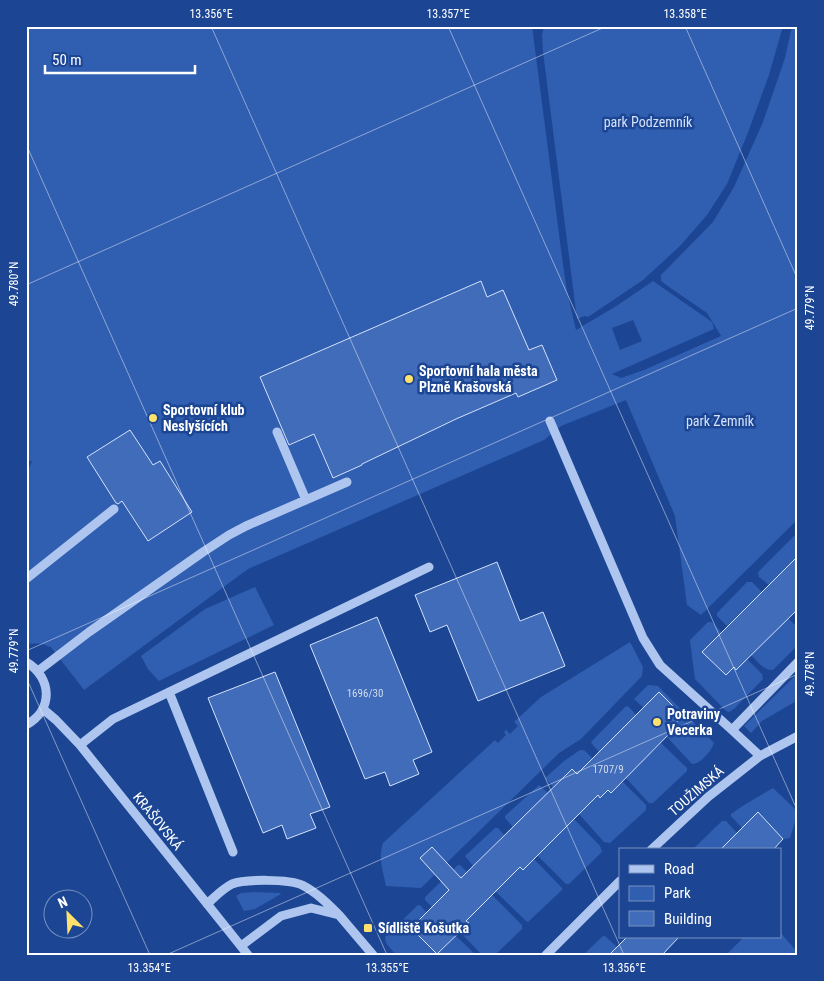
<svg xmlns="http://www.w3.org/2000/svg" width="824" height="981" font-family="'Roboto Condensed',sans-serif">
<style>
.green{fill:#305eb1;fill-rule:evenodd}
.building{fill:#406cb9;stroke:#d4e2fa}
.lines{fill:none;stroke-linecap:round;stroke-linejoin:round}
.minor{stroke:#aec6ef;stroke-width:9}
.ticks{fill:none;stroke:#fff;stroke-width:1;stroke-opacity:0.45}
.poi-dot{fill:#ffe16c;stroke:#1c4694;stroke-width:2}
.labels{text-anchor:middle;stroke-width:5;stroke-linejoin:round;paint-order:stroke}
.number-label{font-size:11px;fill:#cfdaee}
.park-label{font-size:14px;fill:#d4e2fa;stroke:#1c4694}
.poi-label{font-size:14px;font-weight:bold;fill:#fff;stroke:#1c4694;text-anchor:start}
.street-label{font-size:14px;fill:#fff;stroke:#1c4694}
.neatline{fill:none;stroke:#fff;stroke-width:2}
.ticks-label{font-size:12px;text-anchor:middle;fill:#fff}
</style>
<rect width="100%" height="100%" fill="#1c4694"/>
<path class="green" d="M26 26H532L563 265 567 291 576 330 618 305 653 281 712 322 714 329 612 374 621 378 644 370 721 336 707 313 669 287 661 281V275L713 222 734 187 763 122 785 58 792 26H798V519L701 615 687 605 675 516 626 400 561 426 544 440 248 569 84 690 50 646 49 647C41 641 35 645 26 643V476L32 461H26ZM633 320 642 341 620 350 612 328Z
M544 26H783L769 75 747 135 727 184 707 215 680 246 643 280 588 317 585 316 577 319 543 52 542 35Z
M798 532V556L769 585 759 577 758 572Z
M747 582H752L762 592 727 626 717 616V613Z
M255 587 274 625 159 681 148 669 141 656 205 609Z
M788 618 798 628V645L773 670C764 671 757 661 751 655Z
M708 622H712L721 632 702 652 726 675 734 667 736 670 747 659 762 674 763 679 735 708 731 711 728 712 724 709 695 679 690 640Z
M630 642 643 667 642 676 581 739 559 753 421 888 386 886C383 871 378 858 383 843L495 740 498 743 506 735 504 732 506 730 510 734 518 726 514 722 541 697Z
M798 673V700L762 721 751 733 744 726Z
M648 685 658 686 714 743C711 751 701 764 692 764L667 737 675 728 673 726 683 715 659 692 644 708 634 699Z
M626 706 629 707 636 715 599 752 592 744 591 742Z
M661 743 687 768V771L653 803H649L626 778 649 749 652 752Z
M580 750H584L592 758 577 774 571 769 553 787 545 778 564 761Z
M622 781 646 805V810L610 843 604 842 579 814 595 792 601 798 608 790 611 793Z
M539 785 548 793 513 827 505 818V816Z
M773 788 798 812 790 838 783 839 758 812 742 828 731 816V814L744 805Z
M574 819 600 846 602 852 569 884H566L537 855Z
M722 821H726L737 833 720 850H692Z
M495 828H498L504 835 473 866 465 856Z
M534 859 562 888V890L528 922 526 921 495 891 520 867 523 870Z
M458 865H460L467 872 432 907 425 900V897Z
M254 892 280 893 281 894 255 909 244 911 236 896 241 893Z
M492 895 522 925V929L495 955H482L460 932 468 923 466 921Z
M418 905 421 906 426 912 411 928 437 954 456 936 476 955H396L386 943 385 937Z
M780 932 798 953V955H726L744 937H780Z
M603 936H605L617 947 609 955H583Z"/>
<path class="building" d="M481 281 487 297 503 290 529 350 542 345 557 380 518 397 516 393 456 419 362 464V465L333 478 314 434 289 445 260 377Z
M130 430 153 465 160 461 192 512 148 541 122 501 118 504 116 503 87 457Z
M798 556V609L736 670 734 667 726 675 702 652Z
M497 562 520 621 543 612 565 666 478 701 447 625 430 632 415 595Z
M377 617 432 752 413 760 419 774 390 786 385 772 365 779 310 645Z
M275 672 330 807 310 814 316 828 287 839 282 825 263 833 208 698Z
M659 692 683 716 673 726 675 728 611 793 608 790 600 798 598 795 523 870 520 867 466 921 469 923 437 954 411 928 449 890 420 858 432 847 461 878 572 769 577 774Z
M758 812 783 839 773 850H720Z
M627 937H679L662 955H609Z"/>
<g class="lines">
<path class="minor" d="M550 421 643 638 660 665 732 730 760 756
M277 432 306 500
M26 579 114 509
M26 662C52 677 54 710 26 725
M38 671 89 632 203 552 229 535 246 526 347 482
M169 692 233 852
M43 709 56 720 80 745 248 955
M732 730 798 662
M80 745 113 719 429 567
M651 850 708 797 760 756 798 736
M207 904C215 897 222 889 232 884 245 879 289 879 302 885 316 892 327 903 338 914
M241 946 281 916 311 908 339 915 373 955
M546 955 620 881"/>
</g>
<path class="ticks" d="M211 26 624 955M448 26 798 812M685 26 798 280M26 144 387 955M26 285 607 26M26 651 798 308M26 677 150 955M166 955 798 674"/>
<g class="poi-dot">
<circle cx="409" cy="379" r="5"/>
<circle cx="153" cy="418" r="5"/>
<circle cx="657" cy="722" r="5"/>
<rect x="363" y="923" width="10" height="10" rx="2.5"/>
</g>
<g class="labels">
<g class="number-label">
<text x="365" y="697">1696/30</text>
<text x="608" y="773">1707/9</text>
</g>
<g class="park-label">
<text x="648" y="127">park Podzemník</text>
<text x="720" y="426">park Zemník</text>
</g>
<g class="poi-label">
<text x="419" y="376">Sportovní hala města<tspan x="419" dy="16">Plzně Krašovská</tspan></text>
<text x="163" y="415">Sportovní klub<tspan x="163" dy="16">Neslyšících</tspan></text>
<text x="667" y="719">Potraviny<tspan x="667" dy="16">Vecerka</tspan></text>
<text x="378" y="933">Sídliště Košutka</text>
</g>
<g class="street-label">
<text transform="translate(696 791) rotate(-41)" y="5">TOUŽIMSKÁ</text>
<text transform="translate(158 821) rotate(51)" y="5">KRAŠOVSKÁ</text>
</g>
</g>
<rect width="824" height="981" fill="none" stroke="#1c4694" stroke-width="55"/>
<rect x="619" y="848" width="162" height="90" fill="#1c4694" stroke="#7790bf"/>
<rect x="629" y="865" width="25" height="8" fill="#aec6ef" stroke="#7790bf"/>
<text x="664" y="874" font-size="15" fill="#ffffff">Road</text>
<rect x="629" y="886" width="25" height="15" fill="#305eb1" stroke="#7790bf"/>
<text x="664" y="898" font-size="15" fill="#ffffff">Park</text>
<rect x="629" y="911" width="25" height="15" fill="#406cb9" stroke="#7790bf"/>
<text x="664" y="924" font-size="15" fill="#ffffff">Building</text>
<g transform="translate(68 914) rotate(336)"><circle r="24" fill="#1c4694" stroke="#7790bf"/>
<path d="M0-4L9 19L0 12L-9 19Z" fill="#ffe16c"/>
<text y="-8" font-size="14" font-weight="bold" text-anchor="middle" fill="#ffffff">N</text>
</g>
<path d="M45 65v8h150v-8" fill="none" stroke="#ffffff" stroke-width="2.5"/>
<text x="52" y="65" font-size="15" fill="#ffffff" stroke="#1c4694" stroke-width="4" paint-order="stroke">50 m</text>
<rect x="28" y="28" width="768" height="926" class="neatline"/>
<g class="ticks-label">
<text x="211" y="18">13.356°E</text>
<text x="448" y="18">13.357°E</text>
<text x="685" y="18">13.358°E</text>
<text transform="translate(14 284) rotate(-90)" y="4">49.780°N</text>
<text transform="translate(810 308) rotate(-90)" y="4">49.779°N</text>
<text transform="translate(14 651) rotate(-90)" y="4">49.779°N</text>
<text transform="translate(810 674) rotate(-90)" y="4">49.778°N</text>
<text x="149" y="972">13.354°E</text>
<text x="387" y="972">13.355°E</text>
<text x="624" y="972">13.356°E</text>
</g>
</svg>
